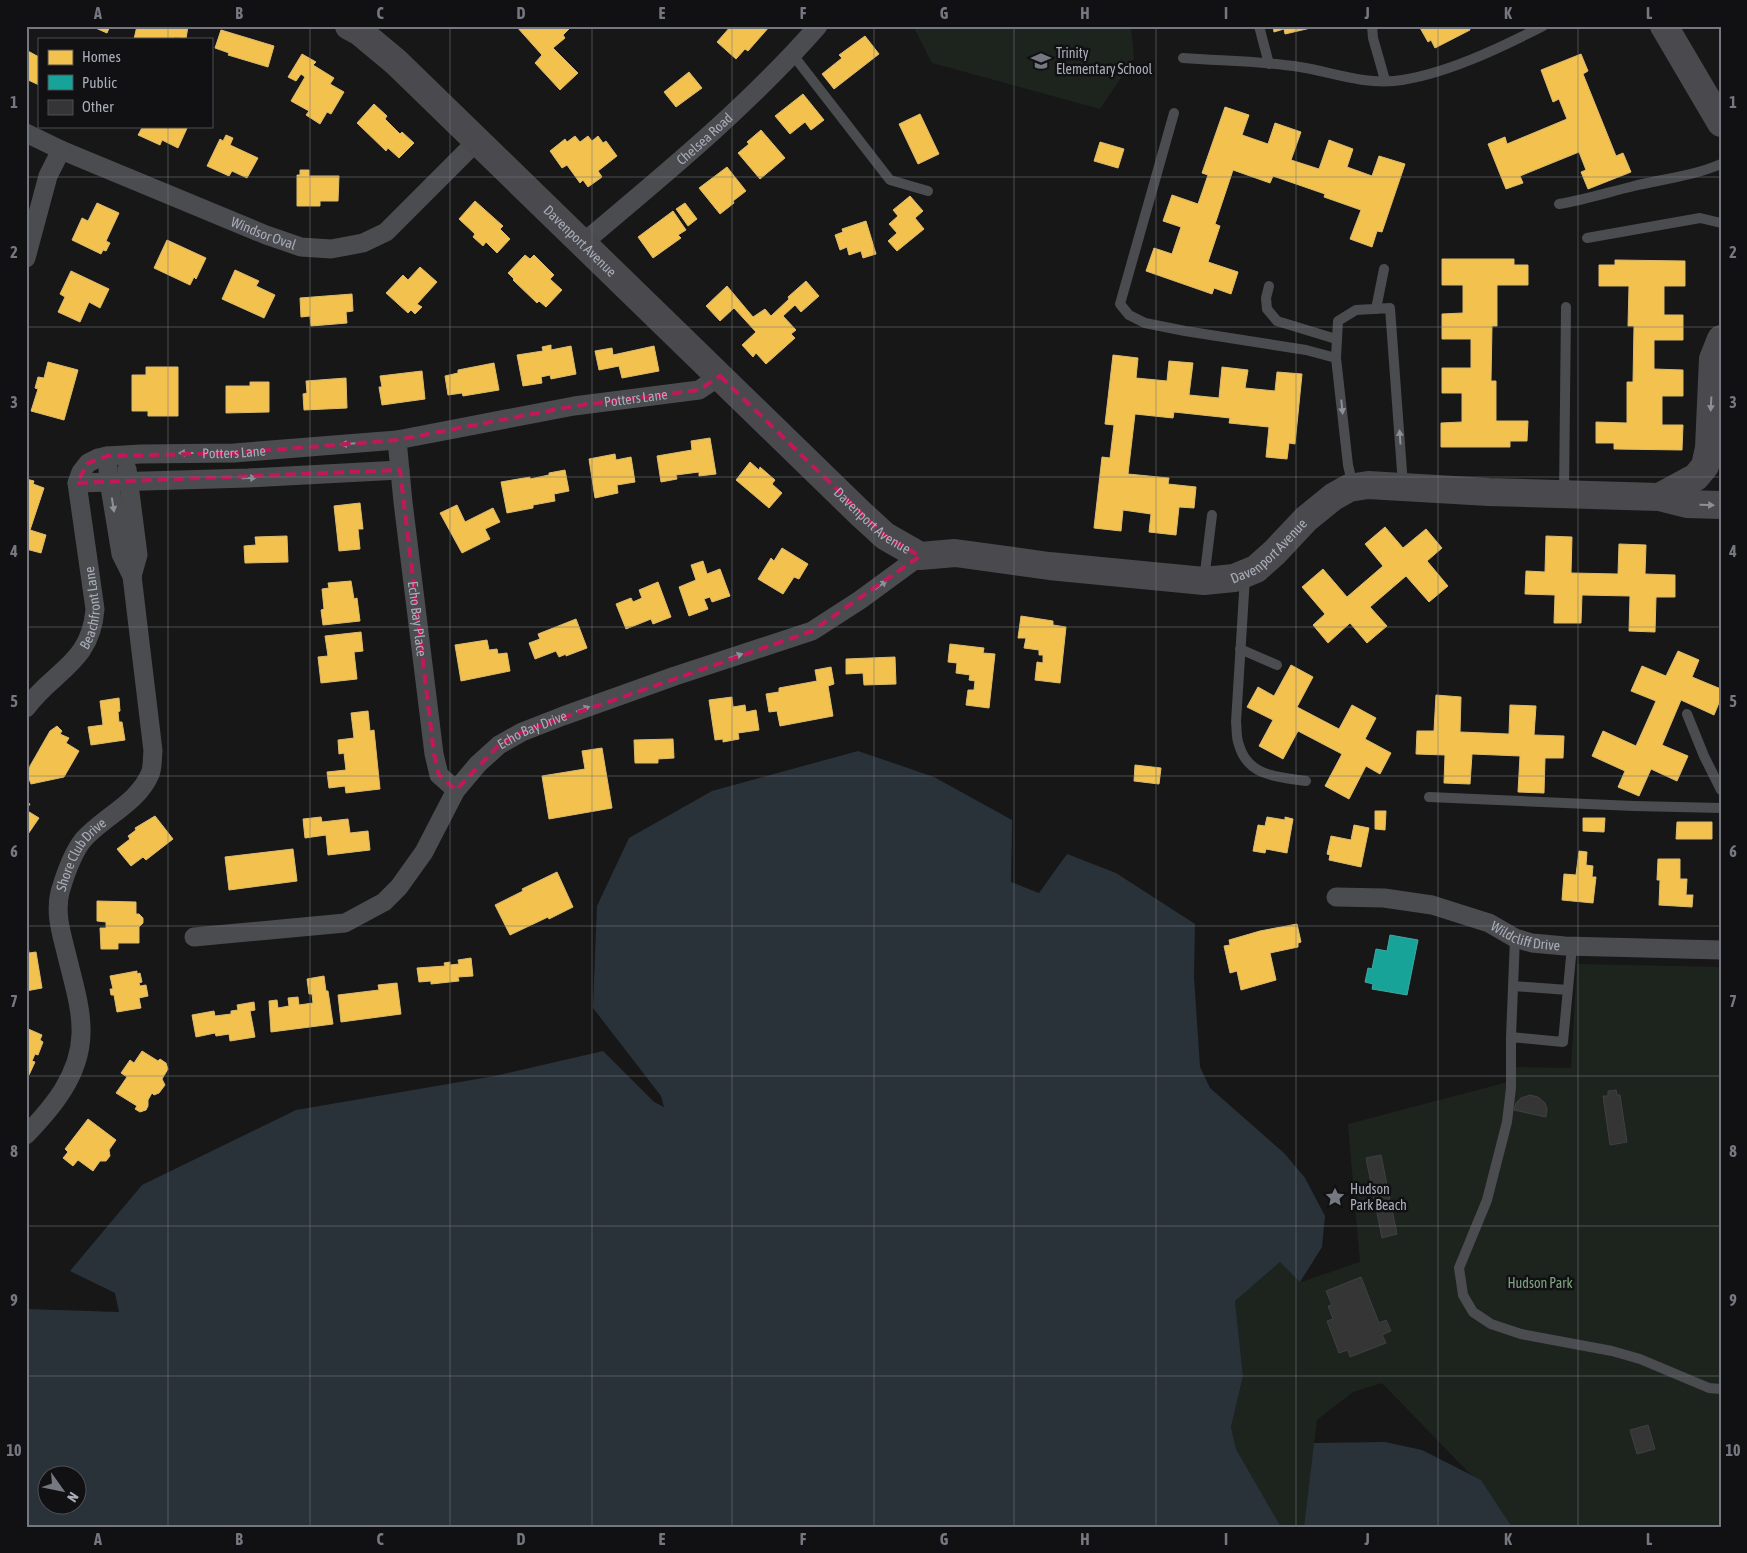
<svg xmlns="http://www.w3.org/2000/svg" width="1747" height="1553" font-family="'Asap Condensed',sans-serif">
<style>
.green{fill:#1d241e}
.water{fill:#2a3239;fill-rule:evenodd}
.homes{fill:#f2c14e;stroke:#dcbb6e}
.public{fill:#17a398;stroke:#42a6a2}
.building{fill:#353536;stroke:#3f4043}
.lines{fill:none;stroke-linecap:round;stroke-linejoin:round}
.lane{stroke:#4b4c50;stroke-width:10}
.street{stroke:#4b4c50;stroke-width:19}
.secondary{stroke:#4a4a4e;stroke-width:28}
.oneway{fill:#8c8f98}
.oneway2{fill:#8c9099}
.marked{fill:none;stroke:#c2185b;stroke-width:4;stroke-dasharray:10 6;stroke-linejoin:round}
.grid{fill:none;stroke:#757880;stroke-width:1;stroke-opacity:0.55}
.labels{text-anchor:middle;stroke-width:5;stroke-linejoin:round;paint-order:stroke}
.poi-label{font-size:14px;fill:#a8adb8;stroke:#111113;text-anchor:start}
.street-label{font-size:14px;fill:#a8adb8;stroke:#111113}
.park-label{font-size:14px;fill:#7fa381;stroke:#111113}
.neatline{fill:none;stroke:#757880;stroke-width:2}
.grid-label{font-size:16px;text-anchor:middle;font-weight:bold;fill:#757880}
</style>
<rect width="100%" height="100%" fill="#171717"/>
<path class="green" d="M913 26H1131L1134 58 1100 109 932 63Z
M1577 964 1721 967V1527H1512L1481 1480 1470 1474 1382 1383 1353 1392 1317 1420 1304 1527H1281L1236 1449 1231 1427 1243 1376 1235 1301 1280 1262 1301 1282 1360 1262 1348 1124 1508 1082 1509 1067 1571 1068Z"/>
<path class="water" d="M858 751 934 777 1012 820 1011 882 1039 893 1067 854 1116 873 1195 924 1194 977 1200 1067 1210 1088 1284 1153 1305 1178 1325 1216 1322 1247 1300 1282 1280 1262 1235 1301 1243 1376 1231 1427 1236 1449 1281 1527H26V1309L119 1312 115 1293 70 1271 142 1185 296 1110 495 1076 603 1051 654 1102 664 1107 661 1096 593 1008 597 906 629 838 712 791ZM48 1476H78V1506H48Z
M1385 1442 1422 1450 1481 1480 1512 1527H1304L1314 1443Z"/>
<path class="homes" d="M91 26H110L107 33Z
M137 26H188L186 39 175 37V39H134Z
M516 26H572L563 35 565 38 553 48 578 73 560 90 535 63 542 55Z
M731 26H770L748 51 745 49 736 59 717 42Z
M1273 26H1315V27L1285 34 1284 29 1274 32Z
M1419 26H1470L1469 27 1470 30 1435 48 1431 40 1428 42Z
M221 30 274 46 268 67 228 55 229 53 215 48Z
M865 36 879 54 834 89 822 74 842 58 839 55Z
M26 50 39 57V85L26 79Z
M302 54 316 62 313 65 334 78 330 84 344 92 331 114 327 112 320 124 306 115 309 111 291 101 305 77 301 74 296 81 288 77Z
M1581 54 1588 71 1583 74 1616 156 1623 153 1631 172 1588 189 1581 172 1586 170 1579 152 1520 176 1523 183 1506 189 1488 144 1505 137 1507 144 1567 119 1559 99 1553 102 1541 70Z
M689 72 702 88 676 107 664 92Z
M803 94 824 120 811 130 805 122 790 134 775 116Z
M374 104 387 116 385 119 400 134 402 132 414 143 399 158 388 148 386 151 357 123Z
M1225 107 1249 115 1242 135 1268 144 1275 123 1301 132 1291 160 1319 169 1329 140 1353 149 1347 167 1372 176 1379 156 1405 164 1382 232 1377 231 1372 247 1350 239 1361 210 1324 197 1325 194 1273 176 1270 183 1233 170 1215 224 1220 226 1208 262 1238 272 1231 294 1214 288 1212 294 1146 271 1154 248 1172 254 1181 227 1163 221 1172 195 1198 204 1208 175 1202 173Z
M920 114 939 154 918 164 899 124Z
M143 126H188L178 148 162 140 160 145 138 135Z
M761 130 785 158 760 179 738 153 749 144 747 142Z
M226 135 233 138 230 145 258 158 247 178 232 171 229 176 207 166 220 139 223 141Z
M575 136 580 142 588 136 592 141 598 136 603 143 606 141 617 156 598 171 602 177 588 187 583 180 580 183 567 165 562 168 550 151 565 139 567 142Z
M1100 142 1124 149 1118 168 1094 161Z
M727 167 746 191 733 201 734 203 720 214 699 188Z
M300 170H309V176H339L338 201H320V206H297V175H300Z
M910 196 923 211 915 218 924 229 897 251 888 241 897 233 889 224 898 216 893 210Z
M475 201 503 226 500 229 510 239 497 253 486 242 483 246 473 237 475 234 459 219Z
M97 203 119 213 106 241 110 243 106 251 103 250 101 254 72 240 82 218 88 221Z
M685 203 697 219 688 226 676 209Z
M673 211 686 230 678 235 681 238 653 258 638 237Z
M866 221 876 254 863 258 861 251 849 255 847 247 840 250 835 235 843 232 842 229Z
M167 240 206 258 196 279 194 277 190 285 154 268Z
M525 255 530 259 534 255 554 275 550 279 562 290 546 307 539 301 537 303 513 280 514 279 508 273Z
M1442 259H1514V265H1528V285H1497V326H1492L1491 381H1496V421H1528L1527 441H1510V447H1441V423L1462 422V393H1442V368H1471V339H1442V314L1463 313V285H1442Z
M1615 260 1685 261V286H1664V315H1683V340H1654V369L1683 370V396H1662V425H1683L1682 450 1614 449V443H1596V422L1627 423V382H1633L1634 326H1628L1629 286H1599V265H1615Z
M420 267 437 282 417 304 422 307 415 314 411 310 408 313 386 293 403 275 408 280Z
M235 270 259 281 256 286 275 295 264 318 222 299Z
M71 271 109 289 100 308 89 302 80 322 58 312 65 297 60 294Z
M806 281 819 296 801 312 795 305 783 316 796 330 791 334 795 338 766 364 756 353 753 357 742 345 756 332 734 308 720 321 706 306 727 286 753 317 765 309 771 316 789 299 788 297Z
M352 294 353 311 346 312 347 323 311 326 310 316 301 317 300 298Z
M551 345V350L571 346 576 374 551 379 550 375 541 377 542 383 523 386 517 355 543 351 542 347Z
M654 346 659 371 622 378 619 366 599 370 595 351 612 348 613 355Z
M1113 355 1138 358 1136 378 1167 381 1169 361 1193 363 1189 395 1219 398 1222 367 1248 370 1245 388 1275 391 1277 372 1302 374 1295 444 1289 443 1287 459 1266 457 1269 427 1229 423 1230 418 1174 412 1173 418 1135 414 1128 474 1169 478 1168 484 1196 487 1194 508 1179 507 1176 535 1149 532 1151 514 1123 510 1121 531 1094 528 1102 457 1110 458 1114 425 1105 424Z
M48 362 78 370 64 420 31 411 38 389 35 388 38 377 44 378Z
M494 363 499 390 463 396 462 393 448 395 445 376 458 373V370Z
M146 367H178V416H148V411H132V375H146Z
M422 371 425 399 382 405 379 387H382L380 376Z
M346 378 347 408 304 410 303 394 307 393 306 381Z
M250 382H269V412L226 413V386H250Z
M710 438 716 474 699 476V472L676 475 677 479 661 482 657 456 692 450 691 441Z
M615 454 616 460 631 457 635 482 617 485 618 493 595 498 589 459Z
M750 462 759 470 760 467 775 480 772 484 782 493 769 508 736 480Z
M565 470 569 491 554 494 555 501 533 505V508L507 513 501 482 530 477V479L549 475V473Z
M26 479 34 481 33 484 44 488 30 530 46 535 41 553 26 549Z
M360 503 363 529H358L360 549 339 551 334 506Z
M457 505 465 522 493 508 500 522 485 529 490 539 462 553 440 513Z
M1385 527 1403 548 1426 529 1442 548 1427 561 1448 586 1429 602 1406 576 1370 607 1387 626 1367 643 1350 623 1328 643 1313 625 1325 614 1302 587 1323 569 1347 597 1383 566 1365 544Z
M287 536 288 562 245 563 244 546 256 545 255 537Z
M1546 536 1572 537 1571 573 1618 574 1619 544 1646 545 1645 574 1675 575V597H1656L1655 632 1629 631 1630 596 1582 595 1581 623H1554L1555 595 1525 594 1526 571 1545 572Z
M782 548 808 564 799 579 794 577 783 594 758 579 771 558 774 561Z
M703 561 707 574 720 569 730 596 712 602 710 597 704 599 708 609 689 616 679 587 696 580 691 565Z
M351 581 354 599 357 598 360 621 323 625 321 610 324 609 322 589 329 588 328 583Z
M658 582 671 617 653 624 651 619 626 629 616 604 631 598 633 602 642 598 639 590Z
M1021 616 1053 621V625L1066 627 1060 683 1035 680 1037 662 1043 663V655H1039V650L1024 648 1026 638H1018Z
M576 619 587 648 566 656V654L559 657 556 651 535 659 529 643 540 639 538 634Z
M361 632 363 651 354 652 357 679 321 683 318 657 328 656 325 636Z
M487 640 489 650 497 649 498 654 507 653 510 671 461 681 455 645Z
M950 644 984 648 983 653 995 654 989 708 966 705 968 690H974L975 681 969 680 970 675 956 673 957 663 948 662Z
M1678 651 1699 660 1692 677 1721 689V698L1714 715 1681 700 1662 745 1688 756 1677 781 1651 769 1639 796 1618 787 1625 771 1592 756 1603 731 1636 746 1656 701 1631 691 1642 666 1666 676Z
M895 657 896 684 864 685 863 673 846 674V659Z
M1291 665 1313 677 1297 707 1339 729 1352 705 1376 718 1365 739 1391 753 1380 774 1366 766 1349 799 1325 786 1342 754 1298 731 1283 759 1259 746 1273 720 1247 707 1258 687 1274 696Z
M831 667 834 684 828 686 833 716 780 726 777 711 769 712 766 694 779 692V688L817 681 815 670Z
M1436 695 1461 697 1460 732 1509 734 1510 705 1536 706 1534 735 1564 736 1563 758H1545L1544 793 1518 792 1520 756 1472 754 1470 784 1444 783 1445 755 1416 754 1417 731H1434Z
M732 697 733 707 745 705 746 712 756 710 759 730 738 733 739 739 723 742V739L715 740 709 700Z
M119 698 120 711 118 712 119 722H122L125 740 91 745 88 727 103 725 100 701Z
M368 711 370 731 374 730 380 789 346 793 345 786 329 788 327 772 346 770 344 753 339 754 338 740 354 738 351 713Z
M57 726 62 731 60 734 69 738 66 743 79 751 64 777 31 784 28 776 30 766 50 731Z
M673 739 674 758 658 759V763H635L634 740Z
M602 748 612 808 549 819 542 776 585 769 582 751Z
M1135 765 1161 768 1159 784 1134 781Z
M26 802 30 804 26 810 39 818 26 837Z
M1375 811H1386L1385 830 1375 829Z
M155 816 173 839 146 860 143 857 131 866 117 849 130 839 128 836 136 830 135 828Z
M321 817 322 822 348 819 350 833 368 831 370 850 328 855 326 835 305 838 303 819Z
M1267 817 1285 820V817L1293 819 1287 853 1266 849 1265 853 1253 851 1258 825 1265 826Z
M1583 818H1605L1604 832 1583 831Z
M1677 822H1712V839H1676Z
M1354 825 1369 828 1361 867 1329 860 1330 855 1327 854 1331 836 1351 840Z
M293 849 297 881 229 890 225 857Z
M1579 851 1587 852 1586 865 1593 866 1592 877H1596L1593 903 1562 900 1564 874 1576 875Z
M1658 859H1680V879H1687L1686 895H1693L1692 907 1659 905 1660 880H1657Z
M557 872 573 907 549 919 548 917 510 935 495 905 523 891 522 889Z
M97 901 136 902V914H139L143 918V923L139 927V943H118V949H101L100 928H106V922L97 921Z
M1297 924 1301 942 1298 943V947L1270 953 1276 980 1241 990 1237 971 1230 973 1224 946 1230 945 1229 940 1260 931Z
M28 946 29 953 36 952 42 988 26 991V947Z
M471 958 473 976 458 977 459 981 431 984V981L419 982 417 968 445 966 444 963 450 962V965L459 964 458 960Z
M137 971V974L140 973 142 982 139 983 140 986 146 985 148 996 139 998 141 1008 117 1012 114 995H111L110 989H113L110 976Z
M324 976 326 991H328L333 1024 271 1032 269 1001 277 1000 278 1008 289 1006 288 998 298 997 299 1005 313 1003 312 994H309L307 979Z
M397 983 401 1014 341 1022 338 995 379 990 378 985Z
M254 1002 255 1010 250 1011 255 1037 230 1041 229 1034 216 1036 215 1033 196 1037 192 1015 214 1011 215 1016 231 1014V1011L238 1010 237 1005Z
M26 1028 42 1035 40 1040 43 1042 38 1055 35 1054 32 1061 35 1062 29 1075 27 1074 26 1076Z
M142 1051 158 1061 160 1059 166 1063 168 1069 162 1079 165 1085 159 1093 154 1095 152 1093 148 1100V1106L146 1110 140 1112 135 1109 137 1106 116 1093 127 1077 121 1073 130 1060 134 1063Z
M88 1119 116 1140 109 1150 110 1156 106 1161H100L93 1171 78 1160 73 1166 63 1158 68 1152 65 1149Z"/>
<path class="public" d="M1390 935 1418 940 1407 995 1372 989 1373 984 1365 982 1368 968 1372 969 1376 949 1387 951Z"/>
<path class="building" d="M1616 1090 1617 1095H1620L1627 1142 1610 1145 1603 1096H1608V1091Z
M1530 1095 1538 1097 1545 1103 1547 1109 1546 1117 1514 1110 1516 1103 1521 1098Z
M1381 1155 1397 1234 1382 1238 1366 1158Z
M1361 1277 1379 1323 1386 1320 1391 1331 1382 1335 1386 1343 1350 1357 1348 1350 1339 1353 1327 1321 1333 1319 1328 1306 1332 1305 1326 1291Z
M1648 1425 1655 1449 1637 1454 1630 1430Z"/>
<g class="lines">
<path class="lane" d="M1259 26 1269 64
M1372 26 1373 38 1385 80
M793 55 890 180 928 191
M1183 58C1222 61 1262 61 1300 67 1331 72 1362 84 1394 81 1442 76 1500 48 1543 26
M1174 113 1120 304 1129 315 1145 323 1185 331 1306 350 1336 358
M1559 204C1585 200 1609 192 1634 186 1663 179 1693 176 1721 164
M1587 238 1700 218 1721 223
M1269 286 1266 298 1267 309 1277 321 1336 339
M1376 309 1384 269
M1353 486 1348 465 1336 358 1338 321 1356 310 1390 308 1403 485
M1564 494 1566 307
M1245 577 1236 722C1237 729 1236 738 1239 745 1248 777 1279 777 1306 781
M1204 580 1212 515
M1240 649 1277 665
M1687 714 1704 756 1721 790
M1429 797 1634 806 1721 808
M1515 938 1511 1037 1563 1042 1572 946
M1513 986 1568 990
M1511 1037V1088L1507 1122 1487 1200 1459 1268 1463 1295 1473 1312 1491 1324 1521 1334 1612 1351 1640 1359 1709 1388 1721 1389"/>
<g class="street">
<path id="s1" d="M26 133 61 150 266 235 301 247 331 249 363 243 386 232 477 141"/>
<path id="s2" d="M583 243C665 174 748 106 818 26"/>
<path d="M26 258 48 176 61 150"/>
<path id="s3" d="M397 440 403 502 434 754 439 775 456 790"/>
<path d="M127 469 138 555 132 576"/>
<path d="M77 483 248 478 400 470"/>
<path id="s4" d="M26 708C54 670 91 663 95 609L77 483 81 472 88 463 98 458 107 456 141 454 234 453 397 440 574 406 699 390 720 376"/>
<path id="s5" d="M1336 897 1384 898 1432 905 1489 923 1515 938 1532 943 1565 946 1721 950"/>
<path id="s6" d="M194 937 345 923 384 902 399 887 424 852 456 790 478 764 499 745 522 732 563 716 675 676 812 631 860 600 920 556"/>
<path id="s7" d="M26 1135C53 1107 80 1075 81 1034 82 1007 72 978 66 952 61 932 55 913 60 892 65 875 72 854 83 840 103 817 138 803 150 774 153 767 152 758 153 751L132 576 121 554 109 481 107 456"/>
</g>
<g class="secondary">
<path id="s8" d="M349 26 360 32 396 62 861 514 885 536 920 556 955 553 1049 566 1204 581 1234 578 1256 569 1275 552 1306 519 1333 497 1349 488 1368 485 1489 492 1659 497 1687 504 1721 505"/>
<path d="M1664 26 1721 123"/>
<path d="M1659 497 1696 477 1705 466 1709 448 1713 359 1721 339"/>
</g>
</g>
<defs><path id="oneway-solid" d="M-6-.8H1V-3.2L6.5 0L1 3.2V.8H-6Z" transform="scale(1.25)"/></defs>
<g class="oneway">
<use href="#oneway-solid" transform="translate(1711 404) rotate(93)"/>
<use href="#oneway-solid" transform="translate(1707 505) rotate(2)"/>
</g>
<g class="oneway2">
<use href="#oneway-solid" transform="translate(1342 407) rotate(84)"/>
<use href="#oneway-solid" transform="translate(1400 437) rotate(-94)"/>
<use href="#oneway-solid" transform="translate(348 444) rotate(175)"/>
<use href="#oneway-solid" transform="translate(186 453) rotate(180)"/>
<use href="#oneway-solid" transform="translate(249 478) rotate(-2)"/>
<use href="#oneway-solid" transform="translate(113 505) rotate(81)"/>
<use href="#oneway-solid" transform="translate(881 585) rotate(-36)"/>
<use href="#oneway-solid" transform="translate(736 656) rotate(-18)"/>
<use href="#oneway-solid" transform="translate(583 709) rotate(-20)"/>
</g>
<path class="marked" d="M720 376 885 536 920 556 812 631 522 732 499 745 456 790 439 775 434 754 400 470 77 483 88 463 107 456 234 453 397 440 574 406 699 390Z"/>
<path class="grid" d="M168 26V39M310 26V1527M450 26V1527M592 26V1527M732 26V1527M874 26V1527M1014 26V1527M1156 26V1527M1296 26V1527M1438 26V1527M1578 26V1527M168 126V1527M26 177H1721M26 327H1721M26 477H1721M26 627H1721M26 776H1721M26 926H1721M26 1076H1721M26 1226H1721M26 1376H1721"/>
<defs>
<symbol id="school-bare" viewBox="-9 -9 18 18"><path d="M0-5L7-2L0 1L-7-2ZM-4 1L0 2.5L4 1V4Q0 6-4 4Z" fill="#757880" stroke="#111113" stroke-width="2.5" paint-order="stroke"/></symbol>
<symbol id="sight-bare" viewBox="-9 -9 18 18"><path d="M0-6L1.8-2.2L6-1.7L2.9 1.2L3.7 5.4L0 3.3L-3.7 5.4L-2.9 1.2L-6-1.7L-1.8-2.2Z" fill="#757880" stroke="#111113" stroke-width="2.5" paint-order="stroke"/></symbol>
</defs>
<g fill-rule="evenodd">
<use href="#school-bare" x="1027" y="47" width="28" height="28"/>
<use href="#sight-bare" x="1321" y="1183" width="28" height="28"/>
</g>
<g class="labels">
<g class="poi-label">
<text x="1056" y="58">Trinity<tspan x="1056" dy="16">Elementary School</tspan></text>
<text x="1350" y="1194">Hudson<tspan x="1350" dy="16">Park Beach</tspan></text>
</g>
<g class="street-label">
<text dy="5" stroke="none"><textPath href="#s2" startOffset="160">Chelsea Road</textPath></text>
<text dy="5" stroke="none"><textPath href="#s1" startOffset="258">Windsor Oval</textPath></text>
<text dy="5" stroke="none"><textPath href="#s8" startOffset="316">Davenport Avenue</textPath></text>
<text dy="5" stroke="none"><textPath href="#s4" startOffset="828">Potters Lane</textPath></text>
<text dy="5" stroke="none"><textPath href="#s4" startOffset="422">Potters Lane</textPath></text>
<text dy="5" stroke="none"><textPath href="#s8" startOffset="721">Davenport Avenue</textPath></text>
<text dy="5" stroke="none"><textPath href="#s8" startOffset="1141">Davenport Avenue</textPath></text>
<text dy="5" stroke="none"><textPath href="#s4" startOffset="125">Beachfront Lane</textPath></text>
<text dy="5" stroke="none"><textPath href="#s3" startOffset="180">Echo Bay Place</textPath></text>
<text dy="5" stroke="none"><textPath href="#s6" startOffset="429">Echo Bay Drive</textPath></text>
<text dy="5" stroke="none"><textPath href="#s7" startOffset="306">Shore Club Drive</textPath></text>
<text dy="5" stroke="none"><textPath href="#s5" startOffset="196">Wildcliff Drive</textPath></text>
</g>
<g class="park-label">
<text x="1540" y="1288">Hudson Park</text>
</g>
</g>
<rect width="1747" height="1553" fill="none" stroke="#111113" stroke-width="55"/>
<rect x="38" y="38" width="175" height="90" fill="#111113" stroke="#4d4f55"/>
<rect x="48" y="50" width="25" height="15" fill="#f2c14e" stroke="#4d4f55"/>
<text x="82" y="62" font-size="15" fill="#a8adb8">Homes</text>
<rect x="48" y="75" width="25" height="15" fill="#17a398" stroke="#4d4f55"/>
<text x="82" y="88" font-size="15" fill="#a8adb8">Public</text>
<rect x="48" y="100" width="25" height="15" fill="#353536" stroke="#4d4f55"/>
<text x="82" y="112" font-size="15" fill="#a8adb8">Other</text>
<g transform="translate(62 1490) rotate(123)"><circle r="24" fill="#111113" stroke="#4d4f55"/>
<path d="M0-4L9 19L0 12L-9 19Z" fill="#757880"/>
<text y="-8" font-size="14" font-weight="bold" text-anchor="middle" fill="#a8adb8">N</text>
</g>
<rect x="28" y="28" width="1692" height="1498" class="neatline"/>
<g class="grid-label">
<text x="98" y="19">A</text>
<text x="239" y="19">B</text>
<text x="380" y="19">C</text>
<text x="521" y="19">D</text>
<text x="662" y="19">E</text>
<text x="803" y="19">F</text>
<text x="944" y="19">G</text>
<text x="1085" y="19">H</text>
<text x="1226" y="19">I</text>
<text x="1367" y="19">J</text>
<text x="1508" y="19">K</text>
<text x="1649" y="19">L</text>
<text x="14" y="108">1</text>
<text x="1733" y="108">1</text>
<text x="14" y="258">2</text>
<text x="1733" y="258">2</text>
<text x="14" y="408">3</text>
<text x="1733" y="408">3</text>
<text x="14" y="557">4</text>
<text x="1733" y="557">4</text>
<text x="14" y="707">5</text>
<text x="1733" y="707">5</text>
<text x="14" y="857">6</text>
<text x="1733" y="857">6</text>
<text x="14" y="1007">7</text>
<text x="1733" y="1007">7</text>
<text x="14" y="1157">8</text>
<text x="1733" y="1157">8</text>
<text x="14" y="1306">9</text>
<text x="1733" y="1306">9</text>
<text x="14" y="1456">10</text>
<text x="1733" y="1456">10</text>
<text x="98" y="1545">A</text>
<text x="239" y="1545">B</text>
<text x="380" y="1545">C</text>
<text x="521" y="1545">D</text>
<text x="662" y="1545">E</text>
<text x="803" y="1545">F</text>
<text x="944" y="1545">G</text>
<text x="1085" y="1545">H</text>
<text x="1226" y="1545">I</text>
<text x="1367" y="1545">J</text>
<text x="1508" y="1545">K</text>
<text x="1649" y="1545">L</text>
</g>
</svg>
